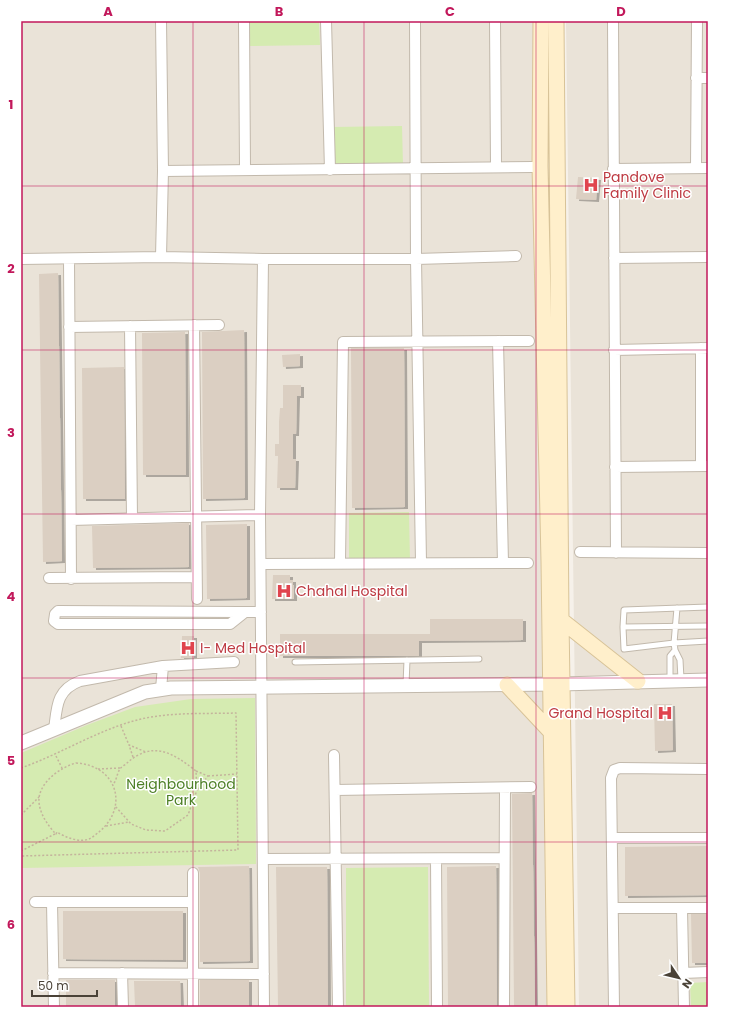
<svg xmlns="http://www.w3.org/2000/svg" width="729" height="1028" font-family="Poppins,sans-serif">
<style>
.residential{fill:#eae3d8}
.green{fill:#d5ebb1}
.building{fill:#dbcfc2;filter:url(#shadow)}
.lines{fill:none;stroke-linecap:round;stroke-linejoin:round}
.service-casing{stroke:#c2b9ac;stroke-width:7}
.minor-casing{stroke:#c2b9ac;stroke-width:12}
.tertiary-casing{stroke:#c2b9ac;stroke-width:15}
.secondary-casing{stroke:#d8c398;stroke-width:17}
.path{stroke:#c4b49c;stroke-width:1.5;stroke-dasharray:2 2;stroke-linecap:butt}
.service{stroke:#fff;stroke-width:5}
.minor{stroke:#fff;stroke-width:10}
.tertiary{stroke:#fff;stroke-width:13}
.secondary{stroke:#ffefcb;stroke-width:15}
.grid{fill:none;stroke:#c2185b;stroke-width:1;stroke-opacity:0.55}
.labels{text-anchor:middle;stroke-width:3;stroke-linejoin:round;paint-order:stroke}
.health-label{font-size:14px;fill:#be3a42;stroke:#fff;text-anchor:start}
.park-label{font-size:14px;fill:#4e8027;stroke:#fff}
.neatline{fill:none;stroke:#c2185b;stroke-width:1.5}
.grid-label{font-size:13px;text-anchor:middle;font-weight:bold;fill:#c2185b}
</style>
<defs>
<filter id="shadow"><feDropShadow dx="3" dy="2" stdDeviation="0" flood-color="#0004"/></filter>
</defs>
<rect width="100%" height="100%" fill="#f6f1ea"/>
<path class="residential" d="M21 21H539L552 1007H21Z
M566 21H708V1007H579Z"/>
<path class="green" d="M249 21H319L320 45 249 46Z
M402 126 403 165 332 166V127Z
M409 512 410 561 349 562V513Z
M255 698 256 864 21 868V753L87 725 135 707 191 699Z
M428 867 429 1007H346V868Z
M708 982V1007H691L690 983Z"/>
<path class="building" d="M578 177 598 178 596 200 576 199Z
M58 273 62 561 43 562 39 274Z
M244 330 245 498 203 499 202 332Z
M185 332 186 475H143L142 333Z
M351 348H404L405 507 352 508Z
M300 354V366L283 367 282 355Z
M124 367 125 499H83L82 368Z
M283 385H301V396H297L296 434H293V459H296L295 488H277L278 456H275V444H279V422L280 408H283Z
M189 523V567L93 568 92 526Z
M247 524V598L207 599 206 525Z
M273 575H290V580H293V585H294V599H272Z
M430 619H523V640L419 641V656H280V634H430Z
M182 636H194V658H181Z
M654 704H672L673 750 655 751Z
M532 793 535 1007H514L512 794Z
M708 846V895L625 896V847Z
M249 866 250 961 200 962V873L198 867Z
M496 866 497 1007H448L447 867Z
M276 867H327L328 1007H278Z
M63 911H183V960L63 959Z
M691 914H708V963H692Z
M66 980H115V1007H66Z
M200 980H249V1007H200Z
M134 981H180L181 1007H135Z"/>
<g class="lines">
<defs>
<path id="service" d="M677 608 674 643 708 641
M623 627 624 610 708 607
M295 662 479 659
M681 679 680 660 675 650 674 643 624 649 623 627 708 626
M670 680V656L675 650
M406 685 407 660"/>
<path id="minor" d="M161 21 163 171 161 257
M244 21 245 168
M326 21 330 170
M415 21 416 259 421 562
M495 21 496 166
M613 21 616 553
M696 78H708
M696 168 697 21
M613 169 708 168
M163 171 533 167
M614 258 708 257
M21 259 161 257 263 259H416L516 256
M69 259 71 579
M263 259 260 515 264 1007
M194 325 197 599
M130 326 132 518
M69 327 219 325
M498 341 503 563
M701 348V466
M614 350 708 348
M615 467 708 466
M71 520 260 515
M580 552 708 553
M340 562 343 342 529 341
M261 564 528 563
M49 578 196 577
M245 612 230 624H58L54 621 55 614 58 611 239 612H261
M161 689 163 666
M54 730C57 707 56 690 80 681L163 666 234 662
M334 755 338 1007
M335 790 531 787
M612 838H708
M263 859 504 858
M436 859 437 1007
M193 873V1007
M35 902H193
M52 903 54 1007
M613 908H708
M682 909 684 1007
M53 973 264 974
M122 973 123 1007
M683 973 708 972
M504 1007 505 788
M614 1007 611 778 614 770 620 768 708 769"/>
<path id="tertiary" d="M21 743 145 692 171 688 561 684 708 680"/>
<path id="secondary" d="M541 21 540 166 549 561 555 1007
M556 21 561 620 567 1007
M561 620 638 681
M507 685 550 731"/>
</defs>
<use href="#service" class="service-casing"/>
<use href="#minor" class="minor-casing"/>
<use href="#tertiary" class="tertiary-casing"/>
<use href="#secondary" class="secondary-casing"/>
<path class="path" d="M121 726 129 745
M56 756 62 768
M133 757 129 745 146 752
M76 763C116 765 130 806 99 832 96 834 92 838 89 839 79 843 65 837 57 832L56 834C47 825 38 811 39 798 41 781 61 767 76 763Z
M21 768C61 754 99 729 141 719 172 712 204 714 236 713L238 850 21 856
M98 769 120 768
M196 771 208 776 197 790
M208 776 237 774
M114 783C117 779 117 773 120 769 121 767 125 765 127 763 153 740 173 753 196 771L197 790 188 815 165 831 146 830 131 824 115 806
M21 815 39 797
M106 826 129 822
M21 851 55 834"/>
<use href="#service" class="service"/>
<use href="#minor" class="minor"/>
<use href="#tertiary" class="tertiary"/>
<use href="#secondary" class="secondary"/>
</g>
<path class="grid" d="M193 21V1007M364 21V1007M536 21V1007M21 186H708M21 350H708M21 514H708M21 678H708M21 842H708"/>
<defs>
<symbol id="hospital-bare" viewBox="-9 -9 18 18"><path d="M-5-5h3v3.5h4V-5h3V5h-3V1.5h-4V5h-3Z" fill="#e0444e" stroke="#fff" stroke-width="2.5" paint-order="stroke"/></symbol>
</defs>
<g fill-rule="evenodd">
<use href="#hospital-bare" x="580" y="174" width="22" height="22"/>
<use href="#hospital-bare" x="273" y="580" width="22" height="22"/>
<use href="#hospital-bare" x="177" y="637" width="22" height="22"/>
<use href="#hospital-bare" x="654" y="702" width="22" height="22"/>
</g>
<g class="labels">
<g class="health-label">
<text x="603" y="182">Pandove<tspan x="603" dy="16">Family Clinic</tspan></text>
<text x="296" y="596">Chahal Hospital</text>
<text x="200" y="653">I- Med Hospital</text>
<text x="653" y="718" text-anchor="end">Grand Hospital</text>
</g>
<g class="park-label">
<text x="181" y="789">Neighbourhood<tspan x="181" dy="16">Park</tspan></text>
</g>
</g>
<rect width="729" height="1028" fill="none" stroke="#ffffff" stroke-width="44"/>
<g transform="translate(679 978) rotate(125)" stroke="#ffffff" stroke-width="3" paint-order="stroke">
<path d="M0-3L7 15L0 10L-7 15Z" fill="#4a4237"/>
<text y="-6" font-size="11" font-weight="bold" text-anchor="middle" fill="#4a4237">N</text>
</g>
<path d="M32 990v6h65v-6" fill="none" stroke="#4a4237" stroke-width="2"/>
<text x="38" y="990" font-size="12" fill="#4a4237" stroke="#ffffff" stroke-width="3" paint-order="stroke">50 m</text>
<rect x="22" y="22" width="685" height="984" class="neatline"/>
<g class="grid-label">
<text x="108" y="16">A</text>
<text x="279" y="16">B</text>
<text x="450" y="16">C</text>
<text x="621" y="16">D</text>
<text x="11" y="109">1</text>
<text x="11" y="273">2</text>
<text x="11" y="437">3</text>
<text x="11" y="601">4</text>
<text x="11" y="765">5</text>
<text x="11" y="929">6</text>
</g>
</svg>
